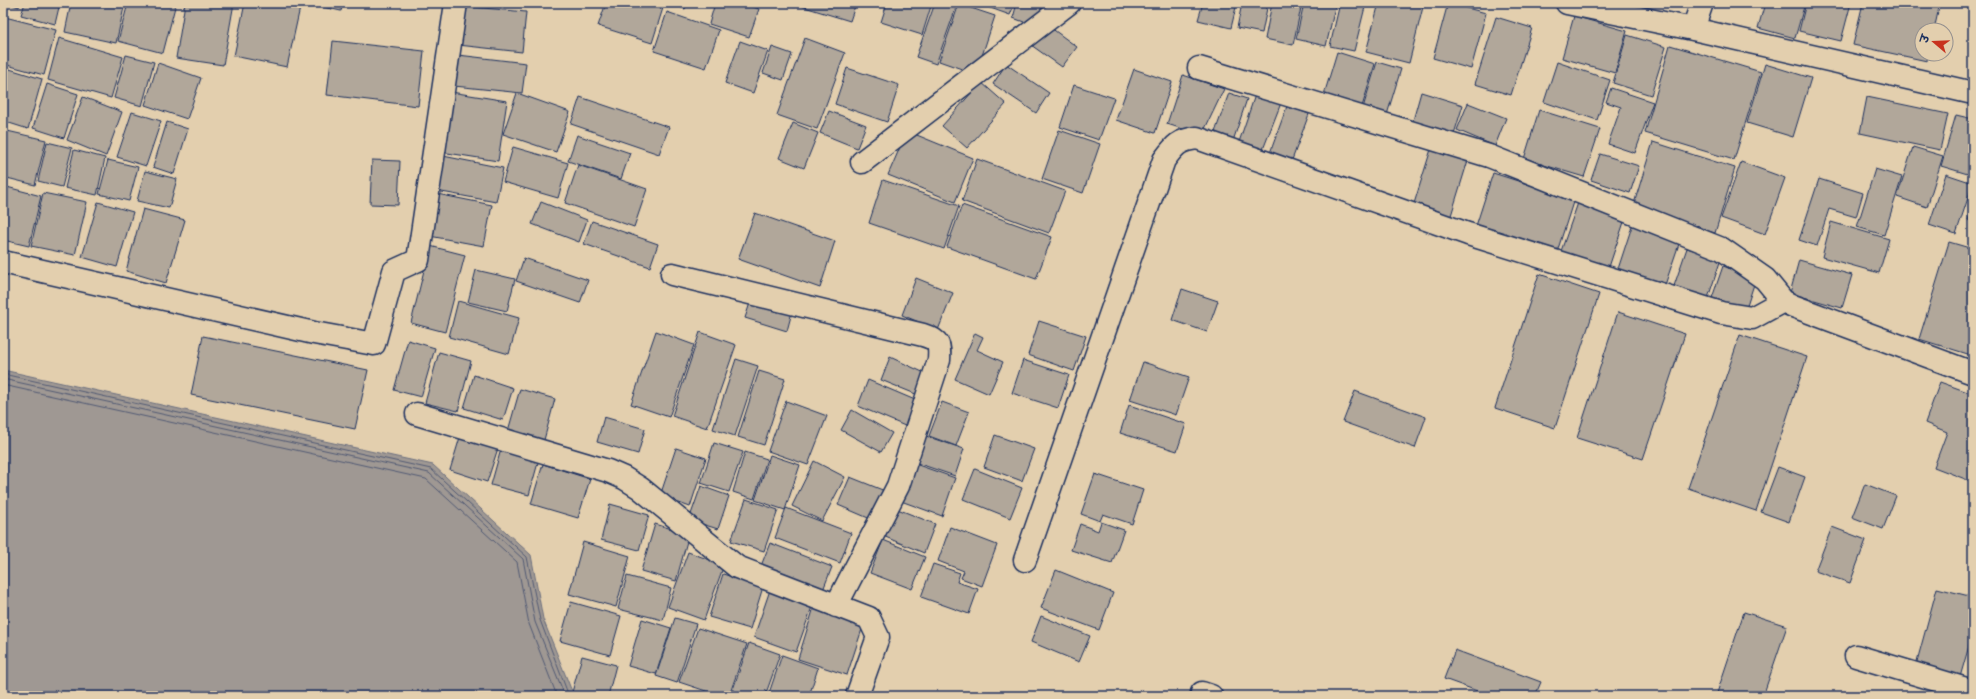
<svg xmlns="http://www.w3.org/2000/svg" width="1976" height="699" font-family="'Gochi Hand','Playpen Sans Deva',sans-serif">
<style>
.water{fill:#9f9893;stroke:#6a6e7e}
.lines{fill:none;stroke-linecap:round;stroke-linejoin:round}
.shore{stroke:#505973;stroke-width:1}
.building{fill:#b1a79a;stroke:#1b2f5e}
.minor-casing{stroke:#1b2f5e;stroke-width:25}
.minor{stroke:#e3cfae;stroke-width:22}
</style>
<rect width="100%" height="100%" fill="#e3cfae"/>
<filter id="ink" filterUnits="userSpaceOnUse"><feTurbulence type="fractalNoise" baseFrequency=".025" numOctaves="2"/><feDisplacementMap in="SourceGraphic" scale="8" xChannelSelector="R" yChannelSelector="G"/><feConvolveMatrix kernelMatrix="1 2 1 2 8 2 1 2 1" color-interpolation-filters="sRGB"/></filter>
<g filter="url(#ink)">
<path class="water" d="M3 370 433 465 531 555 543 619 571 689 576 696H3Z"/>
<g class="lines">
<path class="shore" d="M3 374 431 469 527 557 540 620 567 691 570 695
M3 379 429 473 523 559 535 622 565 696
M3 385 426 479 517 562 529 624 557 696"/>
</g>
<path class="building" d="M5 3H20L19 7Z
M25 3H60L55 24 21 15Z
M71 3H125L116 43 65 32Z
M128 3H176L163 53 118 41Z
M185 3H234L223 65 176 58Z
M245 3H301L287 67 234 56Z
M304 3H343L341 11Z
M411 3H427L426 6Z
M606 3H647L663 8 652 43 598 26Z
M667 3H687L685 9Z
M715 3H741L759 9 749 37 709 24Z
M781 3H796L795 7Z
M798 3H856L850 21 798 5Z
M887 3H932L922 35 881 22Z
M935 3H950L957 5 936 64 916 57Z
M983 3H1015L1010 15 982 5Z
M1017 3H1043L1035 26 1013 18Z
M1203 3H1237L1231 28 1198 20Z
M1242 3H1268L1262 33 1237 28Z
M1272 3H1302L1293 45 1265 39Z
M1304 3H1336L1326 46 1296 39Z
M1340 3H1366L1354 51 1330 46Z
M1379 3H1424L1409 63 1366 52Z
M1448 3 1486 13 1471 69 1433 58Z
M1765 3H1805L1795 38 1758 28Z
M1806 3H1851L1841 41 1799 31Z
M1863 3H1940L1934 30H1922V54H1928L1927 61 1853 45Z
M959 4 995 16 976 74 939 61Z
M462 6 526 12 522 52 458 45Z
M667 12 719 30 706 68 654 51Z
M1574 16 1627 31 1615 73 1562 58Z
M5 17 56 30 44 75 3 64V26Z
M1496 17 1532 28 1511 95 1475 84Z
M1047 25 1077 47 1062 67 1031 45Z
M1627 35 1666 47 1651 95 1613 83Z
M59 38 123 57 111 98 48 80Z
M805 38 845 53 817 129 777 115Z
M333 41 424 51 418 106 327 95Z
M740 41 768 51 753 93 725 83Z
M1670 45 1761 72 1734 160 1645 133Z
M772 47 792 54 783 80 763 73Z
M1337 52 1375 64 1361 110 1323 98Z
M126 55 154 62 142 106 114 98Z
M458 55 526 63 522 93 454 86Z
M1377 62 1401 69 1386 118 1362 111Z
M1557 62 1610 80 1597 120 1544 102Z
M158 63 201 78 187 119 145 105Z
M1006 64 1049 93 1036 113 993 84Z
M1765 64 1811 78 1793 137 1747 123Z
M3 67 42 79 28 129 3 121Z
M847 68 899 85 887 122 835 104Z
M1134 69 1172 82 1155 133 1116 120Z
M1183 75 1224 89 1202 135 1167 124Z
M981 82 1006 104 967 148 942 126Z
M47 84 78 94 64 138 33 128Z
M1074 85 1114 98 1099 140 1060 127Z
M1611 88 1653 102 1635 153 1608 144 1621 107 1606 102Z
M451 92 507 101 498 161 441 152Z
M1421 92 1463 105 1453 137 1412 124Z
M517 93 570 112 556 152 503 134Z
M1229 93 1247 99 1233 141 1214 135Z
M1255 95 1281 103 1262 152 1238 145Z
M83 97 122 112 106 156 67 140Z
M580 97 669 127 659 154 571 124Z
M1867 97 1948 114 1940 150 1860 133Z
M1468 103 1506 118 1495 146 1457 130Z
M1287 106 1309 114 1292 160 1270 153Z
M1539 110 1600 129 1584 177 1524 159Z
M829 111 866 125 857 148 820 133Z
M132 112 161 121 146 166 117 157Z
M1956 115 1973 119V169L1971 175 1941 166Z
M167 122 188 129 174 174 153 167Z
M793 123 818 133 804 168 779 158Z
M3 130 46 140 35 185 3 177Z
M1059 130 1100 144 1083 193 1042 179Z
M907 131 973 158 955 202 888 175Z
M577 135 630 153 621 179 568 161Z
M47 142 72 148 62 187 38 181Z
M1653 142 1735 168 1715 233 1633 207Z
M1432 146 1469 157 1449 222 1412 210Z
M513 147 568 163 558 198 503 182Z
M1913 147 1943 156 1927 207 1897 197Z
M74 150 105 158 97 195 65 188Z
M1600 154 1639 166 1630 193 1591 180Z
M438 155 503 168 496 202 431 190Z
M977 159 1065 191 1049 233 962 201Z
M108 160 138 167 129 201 99 194Z
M372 160 400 161 398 205 370 204Z
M1741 162 1785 178 1765 234 1721 218Z
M578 165 647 189 634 227 565 203Z
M1875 169 1902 177 1884 235 1857 227Z
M145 171 177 179 169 208 137 201Z
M1493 173 1574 199 1557 252 1476 226Z
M1946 174 1973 183 1956 234 1929 225Z
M1819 179 1863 193 1856 217 1829 209 1817 246 1799 240Z
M883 180 959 206 944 249 869 223Z
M3 186 41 196 29 246 3 240Z
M43 193 87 202 75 255 31 246Z
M432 193 492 205 484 246 424 235Z
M1579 200 1626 216 1608 270 1560 254Z
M98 202 133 212 117 267 82 257Z
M541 202 587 220 579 242 532 224Z
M1973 204V222L1968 220Z
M962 205 1052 237 1036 279 947 247Z
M143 209 185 220 166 283 126 271Z
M755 213 835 241 820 288 738 259Z
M592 221 658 244 650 267 584 244Z
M1831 222 1889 239 1879 273 1822 257Z
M1633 223 1681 238 1665 285 1618 269Z
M1949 242 1973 249V348L1971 355 1919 339Z
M430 246 465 255 445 332 411 323Z
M1687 248 1721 259 1708 298 1674 286Z
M524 258 588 280 580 303 516 281Z
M1799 260 1852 275 1842 308 1790 293Z
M1723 266 1756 278 1746 309 1712 298Z
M476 270 515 279 507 311 468 302Z
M1539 274 1599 294 1555 428 1495 408Z
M916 278 953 293 938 330 902 315Z
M1182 289 1218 301 1207 332 1172 320Z
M751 300 792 312 787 331 745 318Z
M458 301 519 318 509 354 449 337Z
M1618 312 1685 334 1643 459 1577 438Z
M1039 321 1086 336 1074 371 1028 355Z
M656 331 694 345 669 417 631 404Z
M700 332 736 345 707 428 672 416Z
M975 333 983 337 977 350 1003 362 989 394 955 379Z
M1740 335 1807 357 1756 511 1688 488Z
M203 336 368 370 355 429 191 395Z
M408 340 435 348 421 397 394 390Z
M439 352 471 361 458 411 425 403Z
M890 357 929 375 923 397 881 380Z
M736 359 758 366 735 436 713 429Z
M1023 360 1069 375 1058 408 1012 393Z
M1143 362 1189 377 1176 415 1130 400Z
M759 371 785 379 764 445 738 437Z
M474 375 513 388 503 420 464 408Z
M868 380 922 403 912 429 858 406Z
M1940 382 1973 394V482L1934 467 1947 432 1925 423Z
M520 389 555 399 544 440 508 431Z
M1355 391 1426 417 1415 448 1343 422Z
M786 401 827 416 808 465 768 451Z
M942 402 969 412 956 446 929 436Z
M1129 405 1186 424 1177 451 1120 433Z
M852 410 892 433 881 452 841 430Z
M604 417 645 429 638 454 597 442Z
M461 434 499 445 487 482 450 470Z
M923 435 964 449 955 476 914 462Z
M995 435 1034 449 1022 481 984 467Z
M714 443 743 452 729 492 701 483Z
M676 448 706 458 690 507 660 496Z
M501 449 539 459 529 495 491 485Z
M745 452 767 459 754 499 733 492Z
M770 455 800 465 785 510 755 500Z
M814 461 845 477 822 521 792 506Z
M543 464 590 479 578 518 531 504Z
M915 464 955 478 942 516 901 501Z
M1778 467 1805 477 1789 522 1761 512Z
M975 469 1022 488 1010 518 963 499Z
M1095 474 1143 490 1132 524 1103 514 1100 521 1081 514Z
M850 477 885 491 873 520 838 505Z
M1865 484 1896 496 1883 529 1852 517Z
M701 486 729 496 718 529 689 520Z
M746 499 778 510 764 551 731 541Z
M610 504 649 515 639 550 601 540Z
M786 508 851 533 840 563 775 538Z
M895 508 935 524 924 553 883 536Z
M1101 522 1124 530 1112 563 1071 550 1080 524 1098 531Z
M655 524 689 534 676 581 641 571Z
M950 527 997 545 982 586 961 578 964 571 938 561Z
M1832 527 1866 540 1850 583 1815 571Z
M883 540 925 557 912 589 870 573Z
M583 542 630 556 616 607 569 594Z
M770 543 832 567 821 595 759 571Z
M688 552 724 565 704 620 668 607Z
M933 564 960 573 957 582 978 589 969 614 921 597Z
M1056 570 1113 593 1099 630 1041 608Z
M723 574 763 587 750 629 709 617Z
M627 576 671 588 663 620 618 609Z
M1937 588 1973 597V632L1960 677 1916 665Z
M770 590 813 604 796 652 754 637Z
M571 602 621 616 610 655 560 641Z
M814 607 864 623 847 675 798 659Z
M1744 612 1787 626 1763 696H1716Z
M1041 616 1090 636 1079 662 1031 642Z
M675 618 696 624 677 683 656 676Z
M642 619 671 628 656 674 628 666Z
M698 628 747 644 729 696H721L679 682Z
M749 643 780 654 765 696 731 695Z
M1455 650 1541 682 1535 696H1491L1444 679Z
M782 655 818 668 809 696H768Z
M582 656 616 665 608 696H571Z"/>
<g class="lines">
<defs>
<path id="minor" d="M1567 3 1693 29 1973 93
M1693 29 1702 3
M1199 68 1489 156 1722 249 1765 279 1783 301 1793 306 1973 373
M862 162 1069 3
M3 262 314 333 374 344 394 271 418 260 456 3
M672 274 923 335C939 340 940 344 939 360L898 486 836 606
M417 414 608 471 624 478 640 488 737 567 869 618 878 637 857 696
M1025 560 1164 160C1175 145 1179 140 1197 138L1468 234 1721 313 1752 318 1783 301
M1856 656 1973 691
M1202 693 1211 696"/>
</defs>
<use href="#minor" class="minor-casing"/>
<use href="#minor" class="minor"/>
</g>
</g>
<rect width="1976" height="699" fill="none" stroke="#e3cfae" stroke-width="16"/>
<rect x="8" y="8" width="1960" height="683" fill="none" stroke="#1b2f5e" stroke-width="1.5" filter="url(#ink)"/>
<g transform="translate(1934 42) rotate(289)"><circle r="19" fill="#e3cfae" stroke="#938f8e"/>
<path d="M0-3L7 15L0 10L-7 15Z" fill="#c8321e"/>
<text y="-6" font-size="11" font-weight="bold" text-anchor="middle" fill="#1b2f5e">उ</text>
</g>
</svg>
